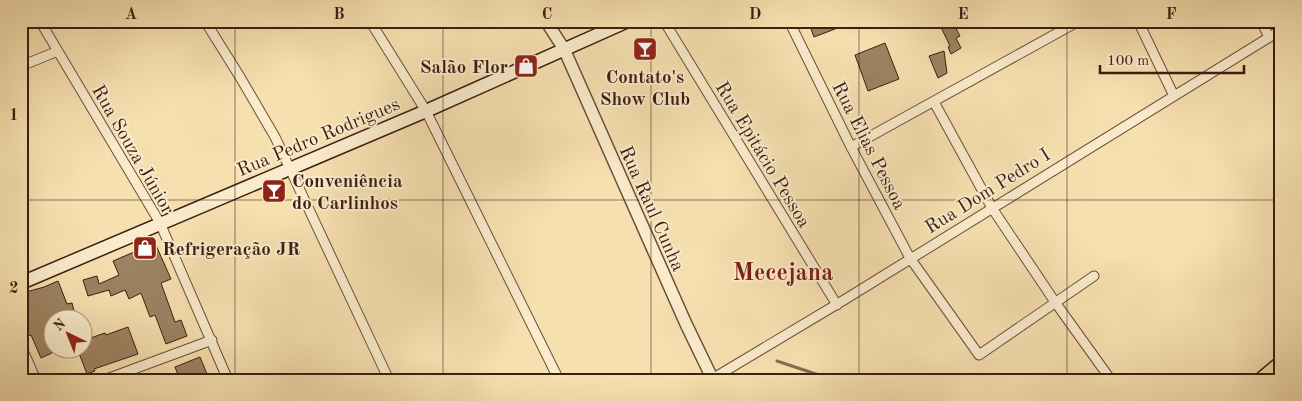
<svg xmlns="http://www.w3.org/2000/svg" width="1302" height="401" font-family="'Old Standard TT',serif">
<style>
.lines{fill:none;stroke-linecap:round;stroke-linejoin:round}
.stream{stroke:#866b50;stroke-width:3}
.building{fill:#9d8363;stroke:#3c1e10}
.minor-casing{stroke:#6b4e38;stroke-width:11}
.tertiary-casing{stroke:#6b4e38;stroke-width:14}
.secondary-casing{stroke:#3c1e10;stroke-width:15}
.primary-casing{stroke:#3c1e10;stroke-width:18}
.minor{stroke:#faebcc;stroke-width:9}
.tertiary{stroke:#faebcc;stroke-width:11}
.secondary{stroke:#faebcc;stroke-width:12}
.primary{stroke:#f7e0b0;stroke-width:15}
.grid{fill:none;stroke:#3c1e10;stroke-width:1;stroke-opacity:0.55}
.labels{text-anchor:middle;stroke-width:4;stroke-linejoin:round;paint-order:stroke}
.poi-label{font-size:19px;font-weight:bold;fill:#3c1e10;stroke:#faebcc;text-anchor:start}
.street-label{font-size:19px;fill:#3c1e10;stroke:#faebcc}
.district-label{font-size:24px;font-weight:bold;fill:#7a1f14;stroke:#faebcc}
.neatline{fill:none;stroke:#3c1e10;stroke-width:2}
.grid-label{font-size:16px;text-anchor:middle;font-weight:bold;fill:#3c1e10}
</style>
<rect width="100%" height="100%" fill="#f7e0b0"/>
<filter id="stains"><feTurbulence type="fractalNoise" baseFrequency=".004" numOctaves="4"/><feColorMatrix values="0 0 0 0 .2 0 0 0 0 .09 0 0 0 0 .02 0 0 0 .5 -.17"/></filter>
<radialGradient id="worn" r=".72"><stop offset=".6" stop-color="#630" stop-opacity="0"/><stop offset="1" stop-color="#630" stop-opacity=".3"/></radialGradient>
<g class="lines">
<path class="stream" d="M777 361 834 380"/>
</g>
<path class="building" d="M808 21H832L835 29 814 37Z
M938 21H952L960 36 956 38 961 48 951 54 948 47 950 46Z
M885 43 899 79 868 91 855 55Z
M944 51 947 73 938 78 929 56Z
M155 243 171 279 161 283 175 322 181 320 187 336 166 344 155 315 150 317 141 293 129 299 125 290 111 296 109 290 88 296 83 280 97 276 99 284 119 275 113 261Z
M58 281 67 304 72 303 76 318H52V353L41 358 31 335 27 336 21 317V297L27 296 26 292 44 287Z
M128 327 138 354 94 369 95 371 87 374 77 348H82V341L105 333 106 335Z
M200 357 207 374 193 380H180L175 367Z"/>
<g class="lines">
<defs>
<path id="minor" d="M40 21 160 223 228 380
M205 21 240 77 275 137 389 380
M370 21 426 111 559 380
M664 21 837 305
M789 21 851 147 910 258 979 355 1094 276
M1138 21 1174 96
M1261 21 1269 37
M21 66 58 51
M934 102 992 208 1055 302 1111 380
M851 147 1079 21
M21 346 36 380
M712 379 844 300 1281 30
M104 380 212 340"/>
<path id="tertiary" d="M546 21 564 49 686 324 713 380"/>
<path id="secondary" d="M21 283 426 111 628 21"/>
<path id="primary" d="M1262 380 1281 364"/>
</defs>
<use href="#minor" class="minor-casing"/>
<use href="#tertiary" class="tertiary-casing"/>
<use href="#secondary" class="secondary-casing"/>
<use href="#primary" class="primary-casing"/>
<use href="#minor" class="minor"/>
<use href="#tertiary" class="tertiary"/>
<use href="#secondary" class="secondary"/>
<use href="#primary" class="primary"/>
</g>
<path class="grid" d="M235 21V380M443 21V380M651 21V380M859 21V380M1067 21V380M21 200H1281"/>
<defs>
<symbol id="bar-square" viewBox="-11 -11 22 22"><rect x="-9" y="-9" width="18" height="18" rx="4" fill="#8f2418" stroke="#faebcc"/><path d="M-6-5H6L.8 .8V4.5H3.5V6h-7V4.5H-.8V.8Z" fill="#fff"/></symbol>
<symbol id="shop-square" viewBox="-11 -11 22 22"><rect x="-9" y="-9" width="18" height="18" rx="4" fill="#8f2418" stroke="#faebcc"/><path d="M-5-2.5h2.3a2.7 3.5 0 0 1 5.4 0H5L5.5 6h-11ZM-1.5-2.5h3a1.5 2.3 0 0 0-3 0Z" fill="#fff"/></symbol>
</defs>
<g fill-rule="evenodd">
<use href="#bar-square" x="631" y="35" width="28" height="28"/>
<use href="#shop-square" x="512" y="52" width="28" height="28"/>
<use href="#bar-square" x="260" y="177" width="28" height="28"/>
<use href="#shop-square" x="131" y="234" width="28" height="28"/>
</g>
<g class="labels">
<g class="poi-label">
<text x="508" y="73" text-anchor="end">Salão Flor</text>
<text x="645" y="83" text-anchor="middle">Contato's<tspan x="645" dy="22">Show Club</tspan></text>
<text x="292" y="187">Conveniência<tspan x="292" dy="22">do Carlinhos</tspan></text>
<text x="162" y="255">Refrigeração JR</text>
</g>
<g class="street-label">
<text transform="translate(318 136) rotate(-23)" y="7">Rua Pedro Rodrigues</text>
<text transform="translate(870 145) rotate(63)" y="7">Rua Elias Pessoa</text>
<text transform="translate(134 149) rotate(60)" y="7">Rua Souza Júnior</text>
<text transform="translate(764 154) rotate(59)" y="7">Rua Epitácio Pessoa</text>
<text transform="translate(987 190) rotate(-32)" y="7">Rua Dom Pedro I</text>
<text transform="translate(653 208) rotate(66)" y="7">Rua Raul Cunha</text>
</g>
<g class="district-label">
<text x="783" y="280">Mecejana</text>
</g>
</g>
<rect width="1302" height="401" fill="none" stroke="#f7e0b0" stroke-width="55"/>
<g transform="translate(68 334) rotate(317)"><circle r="24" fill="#faebcc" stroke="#ae9981"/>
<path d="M0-4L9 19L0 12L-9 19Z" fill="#8f2418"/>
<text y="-8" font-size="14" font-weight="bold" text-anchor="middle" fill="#3c1e10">N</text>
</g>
<path d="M1100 65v8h144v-8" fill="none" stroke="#3c1e10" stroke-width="2.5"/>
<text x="1107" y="65" font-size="15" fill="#3c1e10" stroke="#faebcc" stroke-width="4" paint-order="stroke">100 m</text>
<rect x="28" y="28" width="1246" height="346" class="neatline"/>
<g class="grid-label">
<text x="131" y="19">A</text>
<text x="339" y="19">B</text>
<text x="547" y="19">C</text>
<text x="755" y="19">D</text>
<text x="963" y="19">E</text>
<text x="1171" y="19">F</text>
<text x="14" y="120">1</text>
<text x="14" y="293">2</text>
</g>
<rect width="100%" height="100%" filter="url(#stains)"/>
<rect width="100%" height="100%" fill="url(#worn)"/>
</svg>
